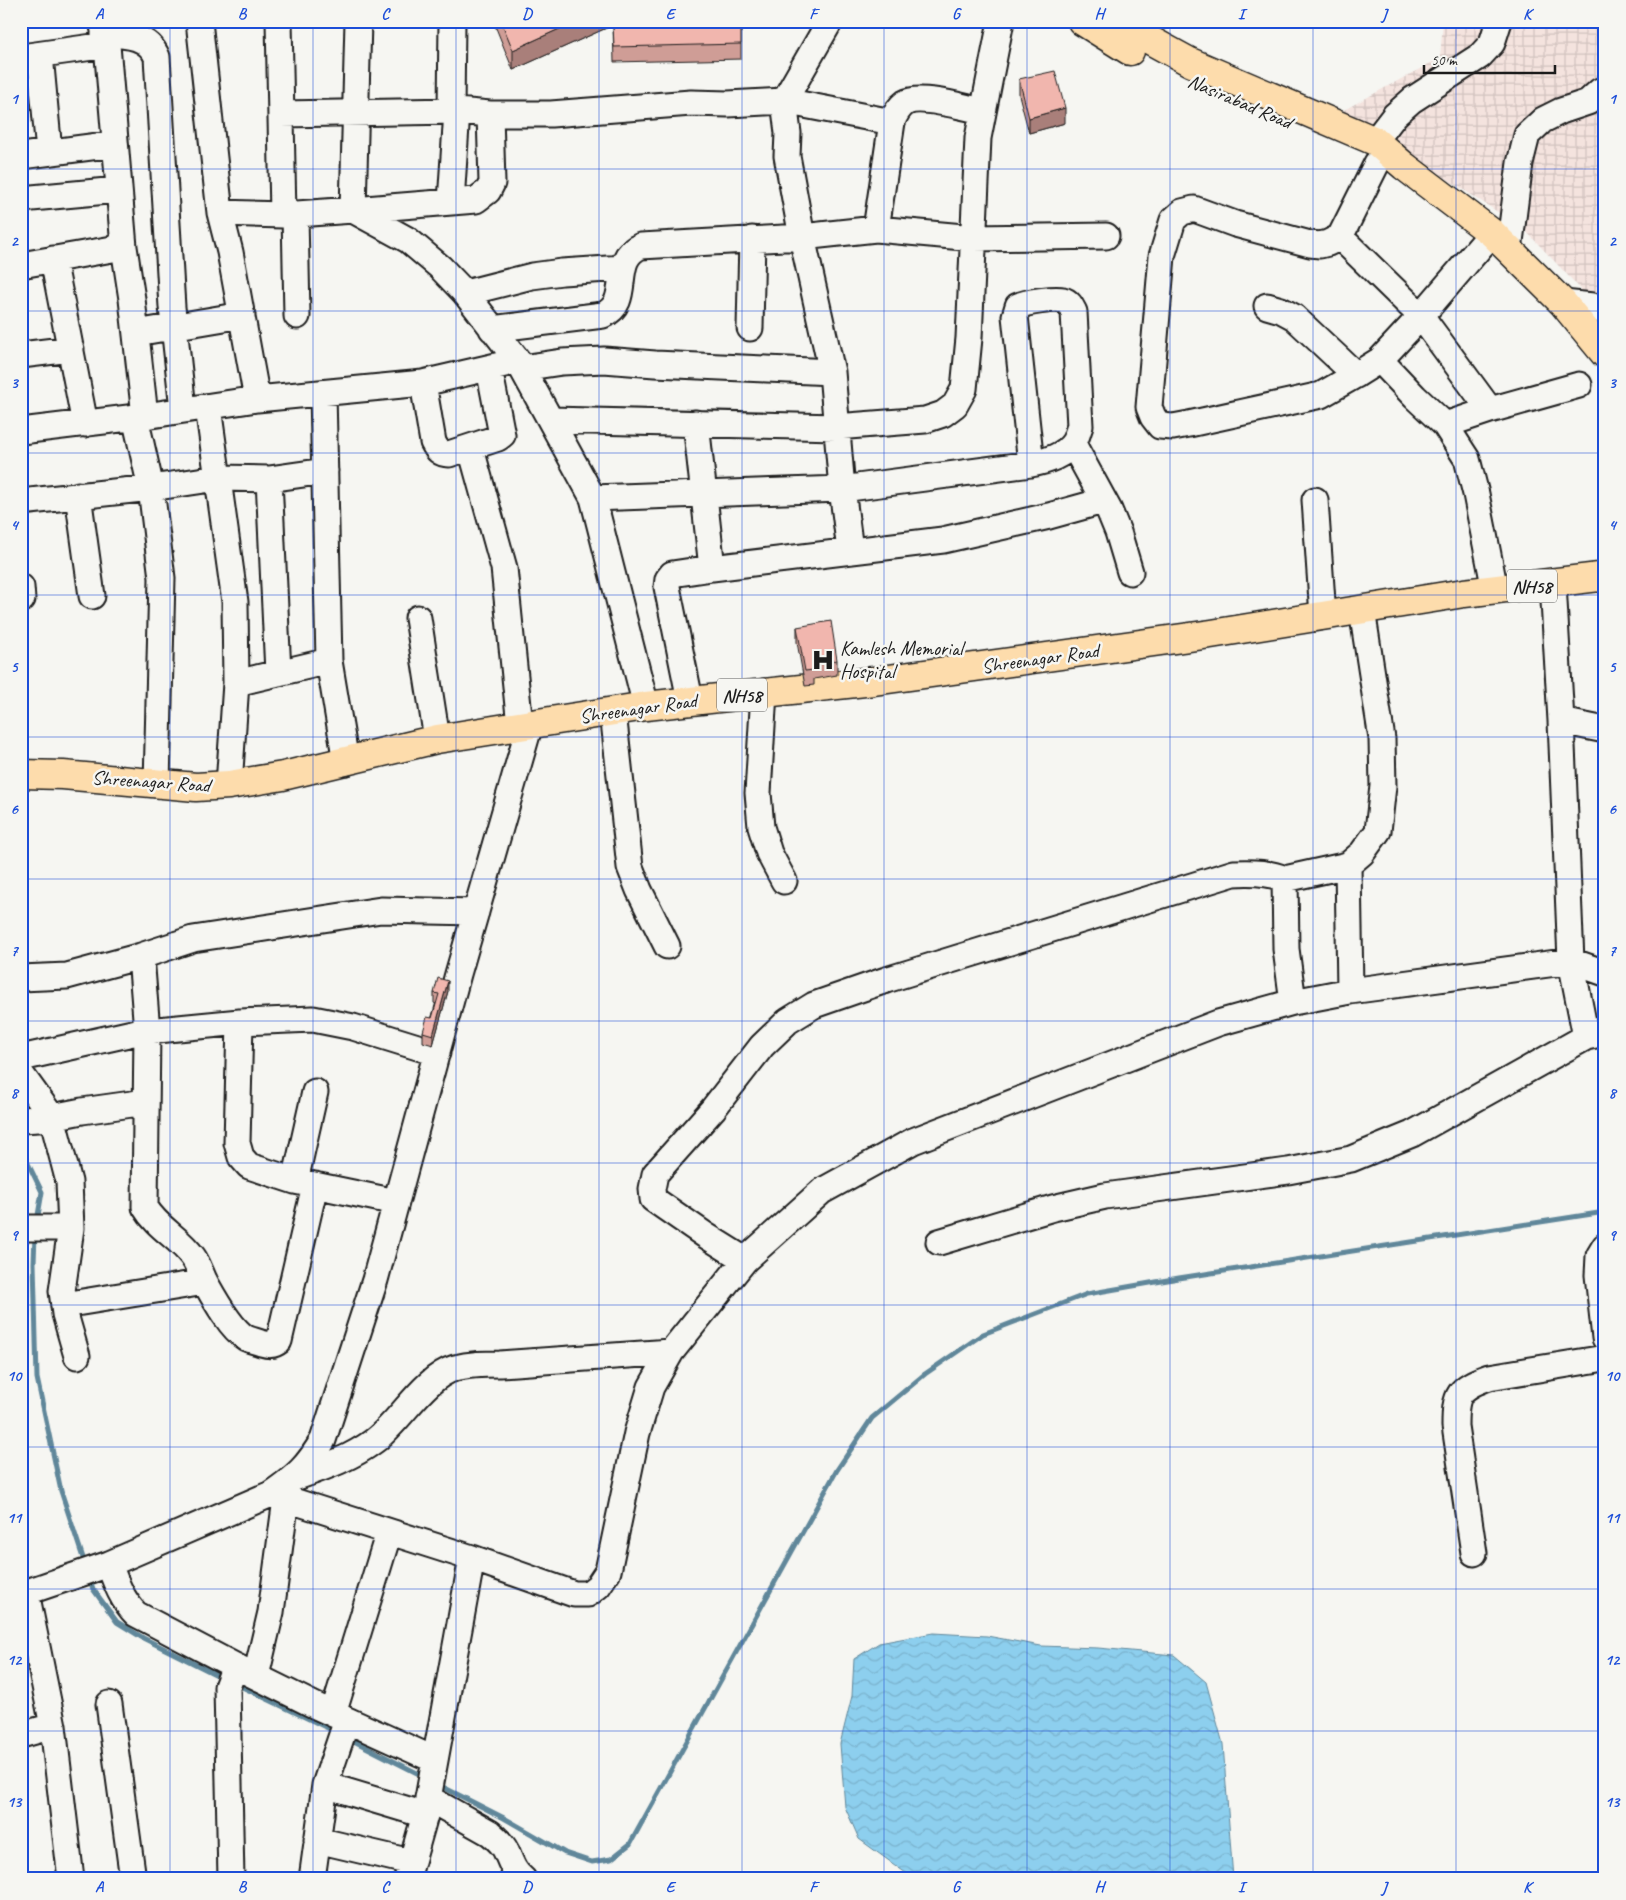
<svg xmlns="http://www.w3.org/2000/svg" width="1626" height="1900" font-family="Caveat,sans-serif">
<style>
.industrial{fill:url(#industrial-grid)}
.water{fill:url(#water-waves);stroke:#60879a}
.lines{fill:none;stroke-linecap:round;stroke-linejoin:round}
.stream{stroke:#60879a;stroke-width:5}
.minor-casing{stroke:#1c1c1c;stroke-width:29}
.highway-casing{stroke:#1c1c1c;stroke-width:31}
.minor{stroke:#f6f6f2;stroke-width:25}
.highway{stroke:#fddcac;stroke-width:28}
.wall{fill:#cf9d96;stroke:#1c1c1c}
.shaded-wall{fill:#a97f7a;stroke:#1c1c1c}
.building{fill:#f1b6ae;stroke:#1c1c1c}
.grid{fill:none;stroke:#1d4ed8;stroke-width:1;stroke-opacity:0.55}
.labels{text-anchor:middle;stroke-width:5;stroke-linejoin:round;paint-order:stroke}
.shield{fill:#f6f6f2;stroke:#5d5d5c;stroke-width:1}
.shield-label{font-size:19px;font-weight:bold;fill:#1c1c1c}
.street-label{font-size:20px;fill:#1c1c1c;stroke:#f6f6f2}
.poi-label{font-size:20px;fill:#1c1c1c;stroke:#f6f6f2;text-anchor:start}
.neatline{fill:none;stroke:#1d4ed8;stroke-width:2}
.grid-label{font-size:16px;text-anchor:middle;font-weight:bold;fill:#1d4ed8}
</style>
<defs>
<pattern id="industrial-grid" width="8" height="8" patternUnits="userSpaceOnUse" patternTransform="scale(1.25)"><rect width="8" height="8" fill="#f4e3de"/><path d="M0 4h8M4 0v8" fill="none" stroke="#d1c2be"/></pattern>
<pattern id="water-waves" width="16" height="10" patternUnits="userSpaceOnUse" patternTransform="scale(1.25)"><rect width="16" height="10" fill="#8dcfee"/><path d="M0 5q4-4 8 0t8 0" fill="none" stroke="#79b1cc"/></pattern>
</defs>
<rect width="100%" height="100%" fill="#f6f6f2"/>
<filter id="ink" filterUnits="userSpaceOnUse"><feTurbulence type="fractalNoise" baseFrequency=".02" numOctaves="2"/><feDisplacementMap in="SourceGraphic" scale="10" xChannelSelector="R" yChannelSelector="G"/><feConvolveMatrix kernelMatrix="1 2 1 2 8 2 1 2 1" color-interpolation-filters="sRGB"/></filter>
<g filter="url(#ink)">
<path class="industrial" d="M1443 21H1605V315L1524 229 1342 111 1440 58Z"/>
<path class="water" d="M933 1633 987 1636 1041 1646 1098 1648 1174 1655 1206 1682 1223 1744 1233 1879H917L903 1871 859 1839 845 1807 840 1744 852 1696 854 1659 879 1643Z"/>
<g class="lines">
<path class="stream" d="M21 1149 42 1192 37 1221
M35 1234 34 1263 37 1378 61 1491 85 1564
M89 1577 93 1589 117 1622 143 1638 223 1678
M236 1684 336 1732
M348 1738 425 1777
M437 1784 504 1818 565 1853 592 1862 611 1859 630 1844 837 1470 872 1418 925 1374 983 1334 1087 1294 1179 1278 1605 1212"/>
<defs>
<path id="minor" d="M102 21 107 45 124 247 132 299 145 416
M199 21 220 213
M279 21 283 215
M830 21 784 101 788 133 787 156 802 237 832 372 842 489 850 550
M104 34C126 35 148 35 157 57L172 307 183 409
M40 55 49 152
M21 57 107 45
M451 111 452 21
M281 114 457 111 490 114 492 183 488 191 476 200 353 210 358 21
M490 114H551L691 103 728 104 784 101 892 122
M1375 141 1395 115 1412 100 1480 56 1492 43 1499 21
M21 156 114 144
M1377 163 1340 237 1328 243 1320 245 1310 244 1235 224 1194 209 1182 212 1173 220 1162 256 1149 407 1153 417 1160 426 1173 427 1189 424 1321 395 1356 375 1380 360 1421 316 1492 233
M21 199 118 190
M451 202 457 111
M295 214 297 316
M876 229 892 122C895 114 898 108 905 103 920 94 966 108 983 111
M1340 237 1421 316 1490 410
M1509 250 1520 163 1527 135 1543 120 1561 111 1588 102 1600 91
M53 259 85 424
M21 265 124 247
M465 293 532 276 562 272 623 268
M1563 303 1593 306 1605 312
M1267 306 1281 310 1294 317 1356 375
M750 328 752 239
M492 329 603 315C634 302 608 259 641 246L802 237 876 229 974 238 1106 236
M136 333 242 315
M21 355 71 349
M1380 360 1415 397 1445 425 1467 459 1476 494 1495 590
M522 368 562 362 604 360 655 364 832 372
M423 383 433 442C437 450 440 454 449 454L498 438 502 435 489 368
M323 393 329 661 346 762
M257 399 230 252 220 213 283 215 353 210 408 240 440 267 465 293 518 361 593 498 646 706
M208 407 235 602 236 683 229 785
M135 417 151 488 162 578 157 784
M551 420 836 427 925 420 943 414 955 405 964 389 969 338 978 138 1001 21
M696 423 712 568
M1445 425 1490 410 1579 385
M21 431 145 416 257 399 423 383 518 361
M1073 444 1109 510 1118 532 1130 572
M471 449 504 568 520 726
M269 479 278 673
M78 495 92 596
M593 498 842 489 1031 464C1045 462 1066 455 1074 442 1077 437 1078 431 1080 426L1074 312C1072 308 1069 301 1063 300 1055 298 1026 302 1018 306L1015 316 1031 464
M1315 500 1323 616
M21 502 151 488 218 478 269 479 325 471
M1553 584 1561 721 1571 961 1586 1037
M21 587 22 599
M418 618 437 739
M236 683 329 661
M764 692 758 793 761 827 769 853 784 881
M690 700 667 587 668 579 672 574 712 568 943 540 1049 516 1103 501
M613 712 630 867 639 890 667 946
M1561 721 1605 730
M1348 865 1350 991
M1285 879 1286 949 1293 1002
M141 956 147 1031 145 1207C158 1229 179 1237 193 1257 198 1264 201 1274 205 1282 214 1298 230 1328 246 1338 250 1340 256 1341 261 1343 268 1345 273 1346 279 1341L315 1185
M21 978 67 976 141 956 193 939 381 910 476 912
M240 1022 237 1143 241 1157 249 1166 295 1181 396 1202
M21 1058 137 1032 240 1022 313 1019 353 1027 437 1053
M21 1074 52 1117 69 1182 71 1228 62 1291 65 1314 77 1356
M52 1117 82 1111 146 1102
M21 1120 39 1119
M295 1181 315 1092
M21 1228H71
M939 1242 1053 1208 1105 1196 1288 1171 1351 1159 1412 1134 1586 1037 1605 1033
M1605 1246 1599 1256 1598 1275 1605 1338
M745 1260 705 1235 653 1199 652 1189 655 1174 713 1109 762 1046 788 1021 814 1005 886 980 1234 873C1251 872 1269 872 1285 879L1348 865 1362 853 1378 831 1383 786 1382 739 1362 610
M64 1305 205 1282
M294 1478C322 1468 350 1459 374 1441 400 1422 424 1377 455 1368 470 1364 485 1364 500 1364L671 1352
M271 1494 472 1558 574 1594H588L598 1586 608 1571 637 1433 651 1387 671 1352 745 1260 822 1191 913 1141 1218 1023 1293 1002 1350 991 1571 961 1605 973
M1474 1553 1455 1426C1455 1394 1458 1388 1489 1377L1605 1358
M109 1564C116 1583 122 1600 136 1614L235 1666 316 1706 435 1760
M26 1592 53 1726 71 1879
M21 1594 109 1564 271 1494C297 1476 307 1467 323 1440L375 1280 458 974 530 724
M256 1676 271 1612 286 1499
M109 1704 133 1879
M333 1714 389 1532
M21 1735 53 1726
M325 1785 425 1815
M428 1798 490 1833C496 1838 503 1844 506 1851 511 1862 513 1871 523 1879
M317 1840 411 1862
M231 1879 227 1687 235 1666
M312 1879 325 1785 347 1720
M407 1879 425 1815 472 1558"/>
<path id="highway" d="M1082 21 1130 51
M1115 21 1190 62 1375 141 1404 166 1492 233 1563 303 1605 354
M21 774 63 775 196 787 229 785 283 776 437 739 646 706 874 681 1211 634 1464 593 1599 577 1605 579"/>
</defs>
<use href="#minor" class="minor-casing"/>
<use href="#highway" class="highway-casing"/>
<use href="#minor" class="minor"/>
<use href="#highway" class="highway"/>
</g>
<path class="wall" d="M494 21H741V59L614 62 613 25 513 70 494 23Z
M1019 79 1065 123 1029 133 1019 95Z
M797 627 837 660V675L814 679V685L805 686 797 642Z
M448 991 433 1045 423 1042V1032L432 1018 436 1004 434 1003V993Z"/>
<path class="shaded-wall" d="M577 21H622L513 70V50Z
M1065 108V123L1029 133V118Z
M448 981V991L433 1045V1035Z"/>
<path class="building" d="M501 21H577L513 50Z
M621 21H741V44L614 47 613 24Z
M1055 71 1065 108 1029 118 1019 79Z
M831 621 837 660 813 664 814 670 805 671 797 627Z
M438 978 448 981 433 1035 423 1032 427 1017 432 1018 439 994 434 993Z"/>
</g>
<path class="grid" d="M170 21V1879M313 21V1879M456 21V1879M599 21V1879M742 21V1879M884 21V1879M1027 21V1879M1170 21V1879M1313 21V1879M1456 21V1879M21 169H1605M21 311H1605M21 453H1605M21 595H1605M21 737H1605M21 879H1605M21 1021H1605M21 1163H1605M21 1305H1605M21 1447H1605M21 1589H1605M21 1731H1605"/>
<defs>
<symbol id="hospital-bare" viewBox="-9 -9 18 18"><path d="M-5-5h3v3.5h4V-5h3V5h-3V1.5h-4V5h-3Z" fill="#1c1c1c" stroke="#f6f6f2" stroke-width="2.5" paint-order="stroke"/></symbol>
</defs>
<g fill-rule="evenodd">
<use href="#hospital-bare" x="807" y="644" width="32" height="32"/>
</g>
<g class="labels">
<g class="shield">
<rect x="1507" y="569.5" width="50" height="33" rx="4"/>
<rect x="717" y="678.5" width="50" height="33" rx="4"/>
</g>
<g class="shield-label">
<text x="1532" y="593">NH58</text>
<text x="742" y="702">NH58</text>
</g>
<g class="street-label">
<text transform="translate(1240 101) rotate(23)" y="7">Nasirabad Road</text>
<text transform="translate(1040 658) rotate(-8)" y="7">Shreenagar Road</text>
<text transform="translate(638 708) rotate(-8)" y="7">Shreenagar Road</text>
<text transform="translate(151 781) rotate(4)" y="7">Shreenagar Road</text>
</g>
<g class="poi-label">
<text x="840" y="655">Kamlesh Memorial<tspan x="840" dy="23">Hospital</tspan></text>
</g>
</g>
<rect width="1626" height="1900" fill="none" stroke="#f6f6f2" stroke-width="55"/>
<path d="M1424 65v8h131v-8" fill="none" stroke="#1c1c1c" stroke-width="2.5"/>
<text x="1431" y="65" font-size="15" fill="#1c1c1c" stroke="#f6f6f2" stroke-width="4" paint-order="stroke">50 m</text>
<rect x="28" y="28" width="1570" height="1844" class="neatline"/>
<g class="grid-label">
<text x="99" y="19">A</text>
<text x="242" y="19">B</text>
<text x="385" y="19">C</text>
<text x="527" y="19">D</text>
<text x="670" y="19">E</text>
<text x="813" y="19">F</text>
<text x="956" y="19">G</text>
<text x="1099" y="19">H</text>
<text x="1241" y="19">I</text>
<text x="1384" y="19">J</text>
<text x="1527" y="19">K</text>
<text x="14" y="104">1</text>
<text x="1612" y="104">1</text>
<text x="14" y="246">2</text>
<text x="1612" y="246">2</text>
<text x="14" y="388">3</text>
<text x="1612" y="388">3</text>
<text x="14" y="530">4</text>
<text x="1612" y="530">4</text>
<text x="14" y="672">5</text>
<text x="1612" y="672">5</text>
<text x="14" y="814">6</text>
<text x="1612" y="814">6</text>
<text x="14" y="956">7</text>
<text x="1612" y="956">7</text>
<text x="14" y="1098">8</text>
<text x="1612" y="1098">8</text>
<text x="14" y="1240">9</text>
<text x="1612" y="1240">9</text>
<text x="14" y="1381">10</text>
<text x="1612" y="1381">10</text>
<text x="14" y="1523">11</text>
<text x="1612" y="1523">11</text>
<text x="14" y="1665">12</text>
<text x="1612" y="1665">12</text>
<text x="14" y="1807">13</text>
<text x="1612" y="1807">13</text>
<text x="99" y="1892">A</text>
<text x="242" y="1892">B</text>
<text x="385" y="1892">C</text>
<text x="527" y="1892">D</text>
<text x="670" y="1892">E</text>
<text x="813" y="1892">F</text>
<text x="956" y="1892">G</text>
<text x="1099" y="1892">H</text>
<text x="1241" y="1892">I</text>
<text x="1384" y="1892">J</text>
<text x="1527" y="1892">K</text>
</g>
</svg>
